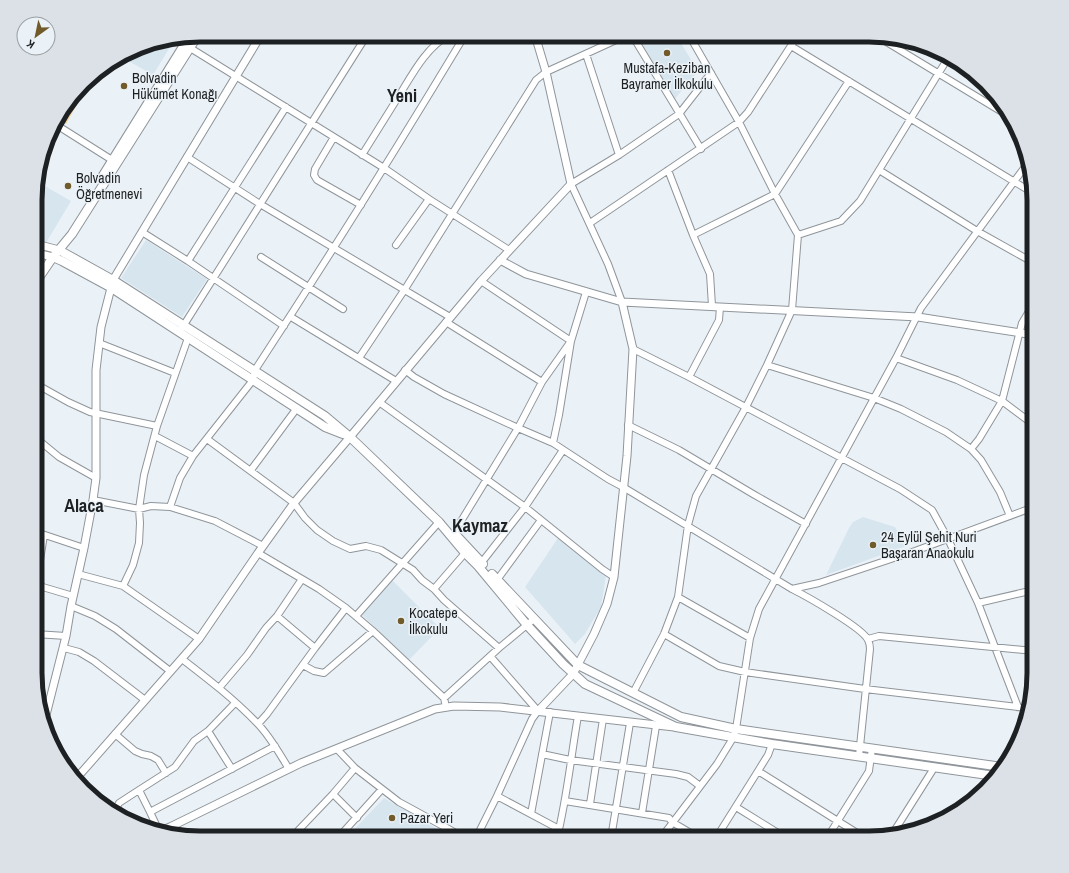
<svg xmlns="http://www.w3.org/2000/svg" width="1069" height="873" font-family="'Archivo Narrow',sans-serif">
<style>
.built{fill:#d7e5ef}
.green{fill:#f1d59b}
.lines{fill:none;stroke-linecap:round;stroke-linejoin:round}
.minor-casing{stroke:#8f959a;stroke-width:8}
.tertiary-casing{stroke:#8f959a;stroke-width:9}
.secondary-casing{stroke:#8f959a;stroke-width:10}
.minor{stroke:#fff;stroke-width:6}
.tertiary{stroke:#fff;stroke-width:7}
.secondary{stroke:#fff;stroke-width:8}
.poi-dot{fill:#715b2b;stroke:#ebf2f7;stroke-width:1.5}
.labels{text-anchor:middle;stroke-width:3;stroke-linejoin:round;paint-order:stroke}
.poi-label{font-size:14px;fill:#1e2123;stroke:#ebf2f7;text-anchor:start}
.district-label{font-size:18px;font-weight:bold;fill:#1e2123;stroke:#ebf2f7}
.rim{fill:none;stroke:#1e2123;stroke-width:5}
</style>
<rect width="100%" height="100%" fill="#ebf2f7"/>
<path class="built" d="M637 35H676L698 71 674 100Z
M175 39 153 75 123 58 147 44Z
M36 181 71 201 46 243 36 240Z
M146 240 207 279 182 317 121 278Z
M863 517 895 527 906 546 826 575 849 528 853 522Z
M558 538 606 576 601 607 585 634 575 644 525 587Z
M392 580 440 628 409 660 362 615Z
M384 798 453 838H346Z"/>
<path class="green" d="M93 75 66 124 56 120 57 118Z"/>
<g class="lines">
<defs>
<path id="minor" d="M632 35 701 149
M875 35 1007 115
M187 46 384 168 429 199 509 250
M791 46 1033 193
M586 54 619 155
M55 124 112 160
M334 137 315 169 314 175 317 180 361 205
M45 153 57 125
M362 155C374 136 385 118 397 99 411 77 425 48 449 35
M187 157 260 204 450 317
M668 170 693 235 710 274 712 306
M879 170 977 231 1034 263
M590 223 739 122 748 112 798 35
M142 232 188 261 284 326
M693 235 775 194 849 81
M798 235 841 221 860 201 948 58
M396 245 429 199
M261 257 343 309
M188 261 286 107
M481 281 571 341 559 415 553 443
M622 302 608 264 571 184 619 155 679 114 711 73
M291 317 396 381
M446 322 542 382
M182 328 367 35
M99 343 175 373
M633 349 689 377 900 489 932 510 948 539 978 603 1018 707
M359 358 405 289 536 80 546 72 627 35
M896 358 957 380 1002 401 1034 425
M767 365 874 398 901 409 946 432 971 449 981 460 1000 492 1010 516
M405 370 414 377 444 394 518 428 553 443 608 479 623 487 792 589C806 596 863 628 868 640 869 642 870 646 870 649L859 756
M689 377 719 320 720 307
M36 384 68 402 90 412 157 426
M379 402 525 507 602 569 614 577
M628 425 679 450 753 494 806 524
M155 436 193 456
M36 438 59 457 96 478
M207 439 294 503 305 518 317 530 333 541 350 549 366 546 381 550 413 570 422 580 434 589 444 600 499 648
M971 449 979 439 1002 401 1022 323 1034 303
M251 470 297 408
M93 500 139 509 151 506 170 507 215 521 263 546
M170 507 180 478 193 456 253 380 255 370C327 260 397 148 465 35
M36 532 84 548
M452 536 518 428 542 382 571 341 586 292
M258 553 319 589 346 608 373 631 444 698 446 707
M482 562 525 507 563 450
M78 574 123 586 199 639
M497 580 541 520
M36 585 44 535
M36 585 73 596
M123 586 133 565 139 543 140 523 139 509 144 475 157 426 188 338
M434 589 465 553
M792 589 819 583 915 551 1034 507
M678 597 750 638
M978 603 1034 590
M71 606 95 616 116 629 170 671
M277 616 315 648
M356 616 439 522
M35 634 66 636
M664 634 719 666 745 672 865 689 1027 708
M868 639 879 636 1034 651
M64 648 79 652 94 661 145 700
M182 659C208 679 234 699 257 723 270 736 279 753 289 769
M303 665 314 671 324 673 373 631
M219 688 247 655 266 628 277 616 302 579
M633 693 664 634 678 597 688 525 696 496 746 407 767 365 792 310 798 235 775 194 739 122 689 35
M444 698 499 648 534 619
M258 724 267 714 315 648 346 608
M208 731 232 769
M115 734 135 751 142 754 151 756 158 760 166 773
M337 749 355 768 399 802 465 838
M542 754 570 760 676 774 688 777 700 786
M758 771 865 838
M333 794 357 818
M497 796 559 829
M565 801 669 818 672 822 699 838
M590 804 603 719
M736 807 786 838
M115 811 119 803 139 790
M150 812 139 790 175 767 194 741 208 731 235 703
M642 813 656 726
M531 814 550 712
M159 831 150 812 275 746
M893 833 934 768
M291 838 333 794 355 768
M338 838 382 789
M476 838 497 796 532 719 538 711 490 656
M557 838C567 798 571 756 578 716
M611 838 630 723
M661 838 717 764 733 738 736 729 750 638 759 609 896 358 921 308 1027 164
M716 838 758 771 768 755 772 744
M827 838 869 771 872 748"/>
<path id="tertiary" d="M36 244 59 250
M36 253 53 257
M500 260 526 274 622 302 918 317 1034 335
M538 711 573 674 594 634 607 604 614 577 627 456 633 349 622 302
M45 719 66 636 71 606 84 548 93 500 96 478V370L101 327 113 280 261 35
M75 778 82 772 199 639 258 553 294 503 350 437 481 281 571 184 546 72 535 35
M159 831 170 827 301 763 435 709 454 706 500 707 674 727"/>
<path id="secondary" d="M102 177 189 37
M59 250 113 280 325 416 350 437 439 522 465 553 478 566 527 625 563 664 585 684 676 727 772 744 995 776
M53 257 62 261 110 287 325 427 343 434
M36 282 53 257 72 234 198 35
M455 534 483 564
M492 574 578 665 681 717 736 729 1002 767"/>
</defs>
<use href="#minor" class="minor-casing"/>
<use href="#tertiary" class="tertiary-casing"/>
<use href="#secondary" class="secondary-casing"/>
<use href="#minor" class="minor"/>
<use href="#tertiary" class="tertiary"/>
<use href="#secondary" class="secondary"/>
</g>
<g class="poi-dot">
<circle cx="667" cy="53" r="4"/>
<circle cx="124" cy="86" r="4"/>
<circle cx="68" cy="186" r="4"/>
<circle cx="873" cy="545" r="4"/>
<circle cx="401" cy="621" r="4"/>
<circle cx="392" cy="818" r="4"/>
</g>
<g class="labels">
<g class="poi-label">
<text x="667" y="73" text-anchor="middle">Mustafa-Keziban<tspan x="667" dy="16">Bayramer İlkokulu</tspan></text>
<text x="132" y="83">Bolvadin<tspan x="132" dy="16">Hükümet Konağı</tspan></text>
<text x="76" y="183">Bolvadin<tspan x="76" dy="16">Öğretmenevi</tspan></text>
<text x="881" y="542">24 Eylül Şehit Nuri<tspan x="881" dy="16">Başaran Anaokulu</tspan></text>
<text x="409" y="618">Kocatepe<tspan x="409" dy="16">İlkokulu</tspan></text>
<text x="400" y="823">Pazar Yeri</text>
</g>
<g class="district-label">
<text x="402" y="102">Yeni</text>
<text x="84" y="512">Alaca</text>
<text x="480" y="532">Kaymaz</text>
</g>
</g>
<path d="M0 0H1069V873H0ZM200 42H869A158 158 0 0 1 1027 200V673A158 158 0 0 1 869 831H200A158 158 0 0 1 42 673V200A158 158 0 0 1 200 42Z" fill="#dbe1e6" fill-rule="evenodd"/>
<path class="rim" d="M200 42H869A158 158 0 0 1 1027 200V673A158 158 0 0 1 869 831H200A158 158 0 0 1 42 673V200A158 158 0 0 1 200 42Z"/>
<g transform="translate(36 36) rotate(213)"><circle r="19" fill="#ebf2f7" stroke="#999ea2"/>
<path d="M0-3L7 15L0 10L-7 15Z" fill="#715b2b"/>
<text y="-6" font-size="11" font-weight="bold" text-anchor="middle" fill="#1e2123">K</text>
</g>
</svg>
